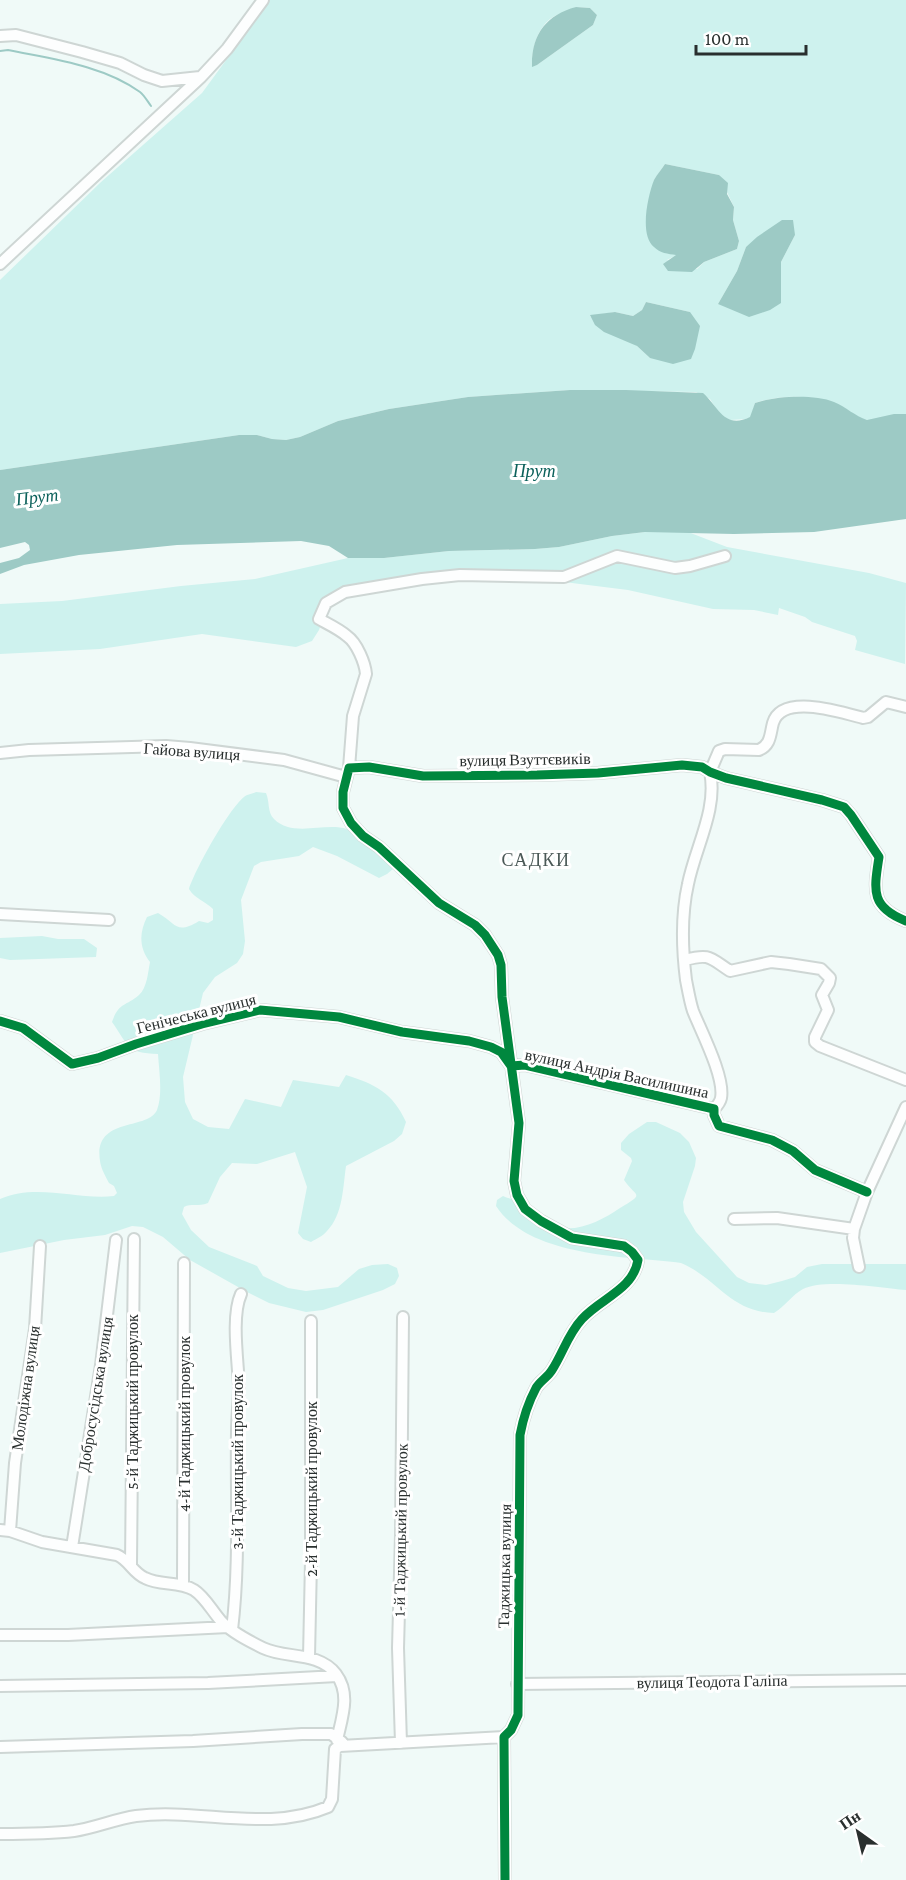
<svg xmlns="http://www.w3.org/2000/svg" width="906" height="1880" font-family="'Crimson Pro',serif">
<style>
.green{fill:#cef2ee;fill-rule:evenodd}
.water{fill:#9dcac5}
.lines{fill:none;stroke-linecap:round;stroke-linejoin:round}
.stream{stroke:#9dcac5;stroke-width:2}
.minor-casing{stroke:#ced6d4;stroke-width:14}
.minor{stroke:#fdfefe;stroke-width:10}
.cycleway-casing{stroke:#fff;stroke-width:13}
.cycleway{stroke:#00873e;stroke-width:9}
.labels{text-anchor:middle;stroke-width:6;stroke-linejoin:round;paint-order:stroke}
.street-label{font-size:16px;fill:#292f2e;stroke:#fff}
.water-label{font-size:18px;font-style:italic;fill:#0c615b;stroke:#fff}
.neighbourhood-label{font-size:18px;letter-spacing:1.5px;fill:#4b5957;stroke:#fff}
</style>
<rect width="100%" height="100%" fill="#f0faf8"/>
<path class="green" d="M270 0H906V414C893 413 881 421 869 420 859 420 852 412 843 407 819 394 781 394 755 403L751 417 746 419 730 420 720 415 710 399 696 392 570 390 468 397 389 409 338 421 300 437 286 440 272 439 257 435H239L0 470V280L101 182 202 93ZM576 7 590 8 597 15 593 25 537 65 532 66C531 51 537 29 550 19 557 14 568 11 576 7ZM665 164 719 175 734 207 733 220 739 241 737 249 704 262 697 269 667 260 677 255 652 192 654 180ZM795 235 781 262V303L718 304 737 271 746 247ZM646 302 690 312 650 358 637 346 590 316 615 312 633 316 642 310Z
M645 532H688L727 547 869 573 906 583 905 664 855 650 857 641 855 636 812 622 805 617 779 608 778 615 754 610 713 609 628 590 556 581 490 577 395 586 337 601 326 610 319 630 312 641 296 647 202 634 100 649 0 654V604L62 601 181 586 255 579 348 558H384L449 551 535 549 559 547 612 536Z
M256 792 266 793C270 802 267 812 274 819 293 838 324 822 347 829 362 834 382 857 393 869L387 874 379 878 337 856 313 847 299 856 261 862 254 866 241 900 245 941 243 954 237 963 215 977 203 993 183 1077 185 1102 193 1119 208 1127 229 1129 245 1099 281 1107 293 1080 339 1087 346 1075C375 1084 393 1093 406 1122L402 1134 394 1141 346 1166C343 1187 343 1215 327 1231 323 1236 316 1239 311 1242L303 1239 298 1233 307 1187 295 1152 257 1164 232 1163 220 1177 208 1203C198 1207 191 1203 184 1207L182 1214 191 1230 209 1247 257 1266 263 1276 288 1288 306 1291 338 1287 359 1269 372 1265 388 1264 397 1268 399 1276 395 1284 383 1290 323 1310 306 1312 269 1303 247 1292 190 1260 163 1237 143 1227 132 1226 105 1235 64 1240 0 1253V1199C36 1183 77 1200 114 1196L117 1193 114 1186 109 1183C106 1177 101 1169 100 1161 93 1116 148 1131 157 1110 163 1094 159 1071 158 1054 126 1053 129 1046 112 1022 119 1002 125 1007 139 995 147 988 148 972 150 962 139 948 139 933 147 917L158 913C177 924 176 935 199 921L208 923 213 920V909C205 901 195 899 189 889 195 870 228 810 244 797 247 794 252 794 256 792Z
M42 936 58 939H84L97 948 96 957 10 960 0 958V938Z
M647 1122H656L680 1133 689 1142 696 1158 695 1166 683 1202 684 1212 696 1232 737 1277 749 1283 766 1285 782 1281 795 1277 807 1267 822 1264H906V1290C881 1288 825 1278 803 1289 792 1295 785 1306 774 1313 730 1312 717 1278 681 1263 626 1256 530 1258 496 1206L497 1200 503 1196C511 1200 522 1200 529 1205 534 1209 538 1215 542 1219 566 1239 598 1223 620 1208 646 1192 636 1198 624 1180L632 1161 631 1158 621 1150V1143L629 1134Z"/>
<path class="water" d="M576 7 590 8 597 15 593 25 537 65 532 67C531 35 546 15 576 7Z
M665 164 719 175 728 183 727 194 734 207 733 220 739 241 737 249 704 262 692 272 668 271 663 264 676 255C668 254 660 253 654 247 639 235 648 195 654 180 657 174 662 169 665 164Z
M782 220H793L795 235 781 262V303L770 310 749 317 718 304 737 271 746 247 757 237Z
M646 302 690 312 700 326 695 349 691 359 673 364 650 358 637 346 604 332 595 325 590 315 615 312 633 316 642 310Z
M570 390H626L703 393C718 406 724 430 750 417L755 403C775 396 814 394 834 402 846 407 855 416 867 420L894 414H906V519L814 532 734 534 645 532 612 536 559 547 535 549 449 551 384 558H348L329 546 301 541 177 545 79 555 24 565 0 574V563L19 558 30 550 29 545 25 542 0 548V470L239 435H257L272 439 286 440 300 437 338 421 389 409 468 397Z"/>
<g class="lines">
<path class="stream" d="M0 51 8 50C51 59 103 65 140 92 144 95 148 102 151 106"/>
<defs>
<path id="minor" d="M0 36 16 35 82 52 120 63 144 75 162 81 200 77
M0 264 201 77 227 49 263 0
M0 753 29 750 166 746 190 748 284 760 346 777
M349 768 353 716 366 674C365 663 357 643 347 636 339 629 328 624 319 619L326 603 345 592 422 579 460 575 564 577 617 556 675 568 690 566 725 556
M710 772C718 809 695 848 688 884 681 915 682 948 686 980 688 990 690 1002 693 1011 701 1031 725 1077 721 1098 720 1103 717 1106 714 1109
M710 772 719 751 725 749 759 750C771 745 770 734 773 723 782 693 841 712 863 718L868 717 886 702 906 707
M0 914 109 920
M685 960C710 953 710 958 730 971L771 962 789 964 821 969 830 978 829 983 822 995 828 1010 815 1037V1042L820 1046 906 1080
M0 1021 23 1028 72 1064 98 1058 136 1044 202 1024 260 1010 339 1017 402 1032 469 1041 491 1047 501 1052 511 1066 525 1065 714 1109V1115L719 1126 772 1140 793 1151 815 1170 867 1192
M734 1219 777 1218 854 1229
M859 1267 853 1238 854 1229 867 1192 906 1107
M0 1530 10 1531 42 1542 117 1555C129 1560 133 1573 145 1578 160 1586 179 1581 194 1590 205 1597 212 1611 221 1621 231 1632 249 1641 263 1648 286 1659 318 1651 336 1674 351 1694 342 1717 337 1740
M10 1531 15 1463 35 1329 40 1246
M72 1547 101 1365 116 1240
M131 1565 134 1239
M183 1585 184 1263
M232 1630C240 1564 236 1498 237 1432 237 1417 239 1401 239 1386 238 1361 231 1316 241 1294
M0 1635H68L228 1627
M309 1657 311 1561V1321
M517 1684 906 1680
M0 1686 208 1683 337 1676
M401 1743 398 1648 401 1535 403 1317
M0 1747 193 1741 302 1734H331L342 1742
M0 1834C25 1834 49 1834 74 1831 95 1828 115 1819 136 1816 200 1808 267 1833 328 1807L332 1799 335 1749 340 1746 504 1737
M505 1880 504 1737 511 1730 518 1715 520 1435C523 1419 528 1403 536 1388 540 1381 548 1377 552 1370 563 1353 568 1334 582 1319 601 1298 633 1290 638 1260L632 1252 624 1246 572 1238 541 1221 525 1209 517 1195 514 1181 519 1123 502 997 501 965 498 955 485 935 475 925 439 903 379 847 363 836 351 823 343 808V792L349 768 369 767 423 776 537 775 598 773 682 765 702 767 710 772 726 778 822 800 844 807 851 815 879 857C874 890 870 907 906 921"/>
</defs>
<use href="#minor" class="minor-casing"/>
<use href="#minor" class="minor"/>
<defs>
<path id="cycleway" d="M0 1021 23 1028 72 1064 98 1058 136 1044 202 1024 260 1010 339 1017 402 1032 469 1041 491 1047 501 1052 511 1066 525 1065 714 1109V1115L719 1126 772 1140 793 1151 815 1170 867 1192
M505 1880 504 1737 511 1730 518 1715 520 1435C523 1419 528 1403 536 1388 540 1381 548 1377 552 1370 563 1353 568 1334 582 1319 601 1298 633 1290 638 1260L632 1252 624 1246 572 1238 541 1221 525 1209 517 1195 514 1181 519 1123 502 997 501 965 498 955 485 935 475 925 439 903 379 847 363 836 351 823 343 808V792L349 768 369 767 423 776 537 775 598 773 682 765 702 767 710 772 726 778 822 800 844 807 851 815 879 857C874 890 870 907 906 921"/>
</defs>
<use href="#cycleway" class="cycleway-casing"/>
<use href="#cycleway" class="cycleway"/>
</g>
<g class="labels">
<g class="street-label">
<text transform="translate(192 751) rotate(4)" y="6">Гайова вулиця</text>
<text transform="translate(525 759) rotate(-1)" y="6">вулиця Взуттєвиків</text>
<text transform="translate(196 1013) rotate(-14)" y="6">Генічеська вулиця</text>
<text transform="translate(617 1073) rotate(12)" y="6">вулиця Андрія Василишина</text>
<text transform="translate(25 1388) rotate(-82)" y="6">Молодіжна вулиця</text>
<text transform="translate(95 1394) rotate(-81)" y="6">Добросусідська вулиця</text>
<text transform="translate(132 1402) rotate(-90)" y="6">5-й Таджицький провулок</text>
<text transform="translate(184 1424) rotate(-90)" y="6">4-й Таджицький провулок</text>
<text transform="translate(237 1462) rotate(-90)" y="6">3-й Таджицький провулок</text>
<text transform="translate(311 1489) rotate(-90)" y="6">2-й Таджицький провулок</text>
<text transform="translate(400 1530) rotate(-89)" y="6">1-й Таджицький провулок</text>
<text transform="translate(504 1566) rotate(-89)" y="6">Таджицька вулиця</text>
<text transform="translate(712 1681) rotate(-1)" y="6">вулиця Теодота Галіпа</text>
</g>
<g class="water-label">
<text x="534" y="477">Прут</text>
<text transform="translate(37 497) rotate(-7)" y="6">Прут</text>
</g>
<g class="neighbourhood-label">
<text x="536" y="866">САДКИ</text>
</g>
</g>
<g transform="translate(858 1832) rotate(326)" stroke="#ffffff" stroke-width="4.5" paint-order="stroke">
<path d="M0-4.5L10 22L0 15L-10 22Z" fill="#292f2e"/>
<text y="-9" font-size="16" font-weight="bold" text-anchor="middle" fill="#292f2e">Пн</text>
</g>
<path d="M696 45v9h110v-9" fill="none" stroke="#292f2e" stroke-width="3"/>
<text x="705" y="45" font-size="18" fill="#292f2e" stroke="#ffffff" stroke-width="4.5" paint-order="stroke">100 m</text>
</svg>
